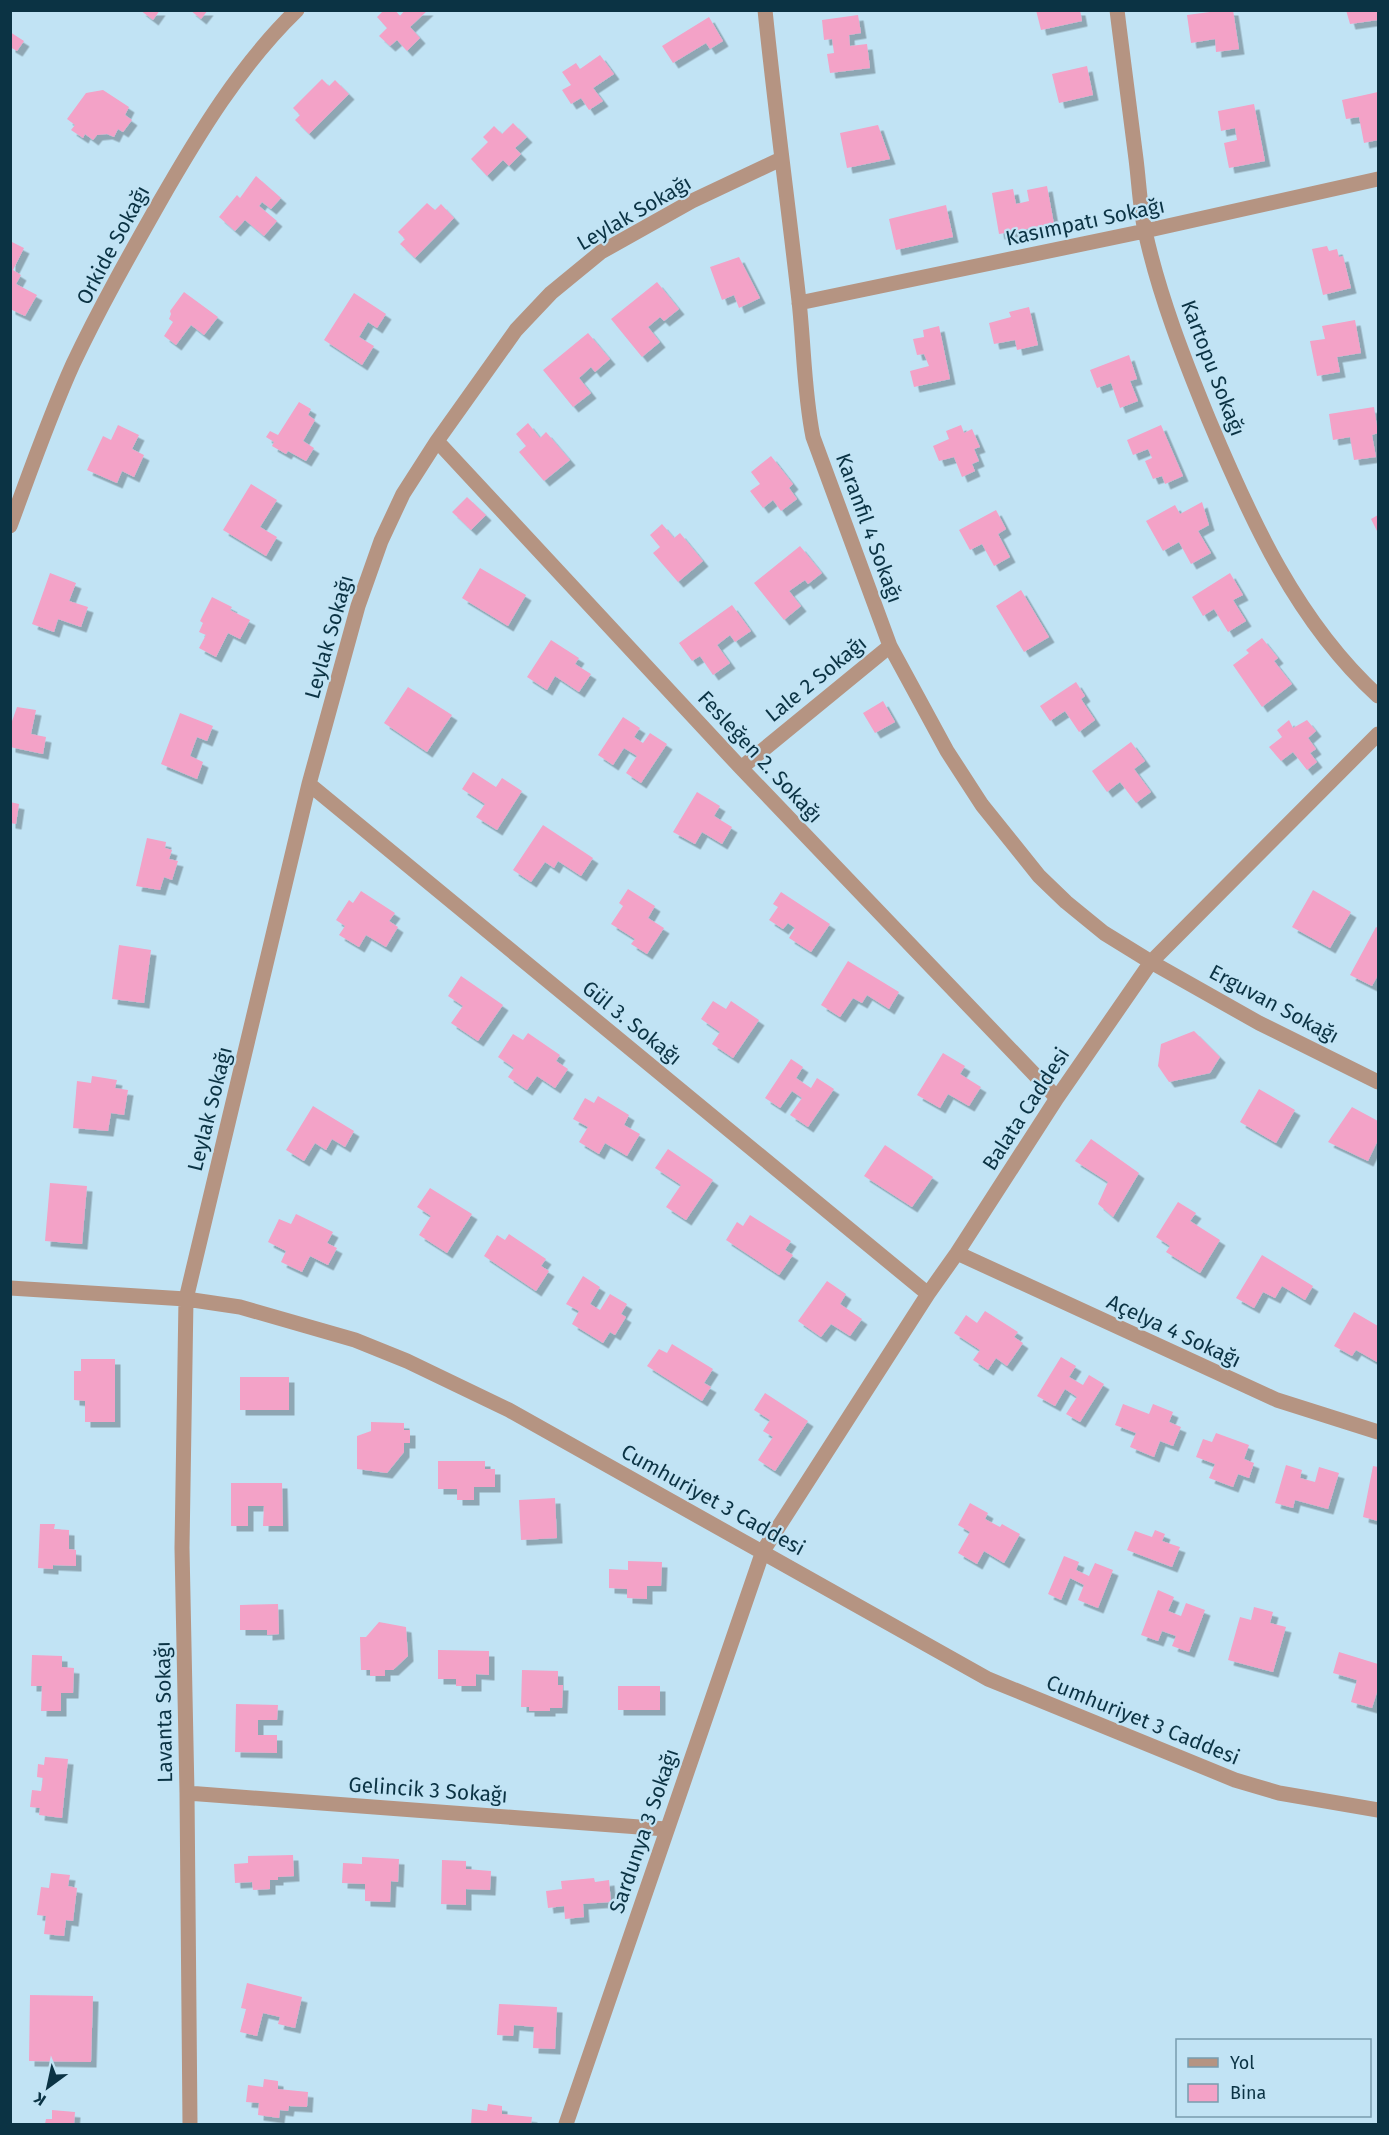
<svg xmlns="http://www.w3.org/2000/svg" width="1389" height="2135" font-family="'Fira Sans',sans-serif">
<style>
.building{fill:#f3a2c7;filter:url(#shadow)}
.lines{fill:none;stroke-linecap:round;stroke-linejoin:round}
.street{stroke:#b59482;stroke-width:15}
.labels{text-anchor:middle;stroke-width:4.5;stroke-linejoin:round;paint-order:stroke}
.street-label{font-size:21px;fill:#0b3344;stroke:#c1e3f4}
</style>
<defs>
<filter id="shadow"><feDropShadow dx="5.5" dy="5.5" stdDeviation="0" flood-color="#0004"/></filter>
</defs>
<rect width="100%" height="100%" fill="#c1e3f4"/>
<path class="building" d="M140 10H160L153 20Z
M190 10H208L201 19Z
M384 10H395L400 16 405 10H428L410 27 420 38 407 51 397 40 390 46 379 36 387 28 377 17Z
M1036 10H1080L1082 21 1041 30Z
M1209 10H1233L1239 49 1216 52 1215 39 1191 43 1187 15 1210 12Z
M1346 10H1378V20L1350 24Z
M858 15 861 33 849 35 850 46 867 44 870 68 830 73 827 54 834 53 832 39 824 40 822 20Z
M709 17 723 41 710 49 706 43 673 63 662 46Z
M10 32 24 41 17 51 10 47Z
M600 55 614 74 593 88 603 101 589 110 581 98 571 104 562 90 571 85 562 72 576 63 580 69Z
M1087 66 1093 95 1059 103 1052 74Z
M322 79 329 86 335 80 349 94 309 134 295 120 300 115 293 108Z
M103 90 129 107 125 115 132 120 123 132 118 129 114 137 107 134 97 135 93 140 85 134 83 138 71 130 75 125 67 119 86 93Z
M1378 92V140L1364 143 1359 117 1346 119 1342 100Z
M1254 104 1265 161 1229 168 1224 143 1237 140 1235 128 1221 131 1218 111Z
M513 123 527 137 515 148 521 154 509 166 503 160 487 176 471 159 488 142 483 137 494 126 502 134Z
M878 125 890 159 847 168 840 133Z
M256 176 281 198 271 209 262 202 259 206 277 221 264 236 245 220 235 231 219 217 237 195 240 198Z
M1047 186 1054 224 999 234 992 193 1013 189 1016 204 1029 201 1027 190Z
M427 203 435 210 441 204 454 218 415 258 400 244 405 239 398 232Z
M946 205 953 237 896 250 889 219Z
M10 241 24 248 13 270 21 275 16 284 37 295 25 316 10 309Z
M1327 246 1329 251 1337 249 1339 257 1343 256 1351 288 1323 295 1312 249Z
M739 257 760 298 739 308 734 295 722 300 710 267Z
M657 282 679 309 664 321 660 317 648 327 660 342 642 357 611 319Z
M184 292 218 317 204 335 191 325 176 345 164 336 173 322 169 319 171 314 170 311Z
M354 293 386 314 377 328 368 322 359 337 374 346 362 365 324 340Z
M1029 307 1038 345 1017 350 1015 340 994 344 989 323 1011 317 1009 312Z
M1355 320 1361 353 1337 357 1340 372 1317 376 1310 341 1325 339 1322 326Z
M939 326 950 379 914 387 910 371 929 366 924 354 917 355 913 339 924 337 923 330Z
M588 333 610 359 595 372 591 367 579 378 591 393 573 407 543 370Z
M1129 355 1137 379 1130 381 1138 401 1120 408 1111 383 1097 388 1090 370Z
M299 402 311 409 308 415 315 420 303 441 314 448 306 461 288 451 286 454 272 446 274 442 266 437 270 431 278 435Z
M1374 407 1378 433 1372 435 1376 457 1354 460 1350 437 1333 440 1329 414Z
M528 423 540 438 546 432 570 460 544 481 519 452 526 446 516 434Z
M118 425 139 435 132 449 144 455 134 477 122 471 117 483 87 470 103 436 111 440Z
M961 425 964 433 972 429 980 447 974 449 979 461 972 464 975 471 962 477 954 457 939 461 933 446 949 439 946 431Z
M1161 425 1183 476 1165 484 1162 476 1153 479 1145 461 1152 458 1148 449 1133 455 1127 440Z
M771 456 793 484 789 488 797 499 781 511 773 500 763 508 750 491 760 484 751 472Z
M251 484 277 500 260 527 277 537 266 556 223 530Z
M467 497 486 515 471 530 452 512Z
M1202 502 1209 525 1198 531 1211 553 1191 564 1179 542 1163 551 1146 521 1175 505 1180 514Z
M996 510 1006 529 998 534 1010 557 994 566 982 544 970 550 959 530Z
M1378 515V533L1371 519Z
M662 524 674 538 680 533 703 561 678 582 653 553 660 547 650 535Z
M800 546 822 573 808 584 805 580 789 591 801 606 784 620 754 583Z
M480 568 526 595 508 626 462 598Z
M50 573 76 583 69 601 88 607 81 627 58 619 54 632 32 624Z
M1230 573 1243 595 1233 600 1246 621 1228 632 1214 609 1203 616 1192 597Z
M1021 590 1049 637 1024 652 996 606Z
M212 597 232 607 230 610 250 620 240 639 228 633 216 657 199 648 206 635 199 632 203 623 200 621Z
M732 605 751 631 735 642 730 635 717 645 730 663 713 675 700 656 692 661 679 643Z
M1262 638 1278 658 1274 661 1292 684 1262 707 1233 665 1249 653 1246 650Z
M551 640 579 658 575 664 591 674 579 692 555 676 547 690 527 677Z
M1076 682 1085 696 1081 699 1095 720 1079 732 1065 711 1050 721 1040 706Z
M408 687 452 715 427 752 384 723Z
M883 701 895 722 875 733 863 713Z
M17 707 36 710 31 734 46 737 43 754 10 747V727Z
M180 713 213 726 207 741 197 737 190 756 203 762 197 779 161 764Z
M623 717 640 728 634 737 643 743 650 733 667 744 641 783 626 773 637 756 624 748 613 765 598 755Z
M1289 720 1293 728 1307 720 1316 731 1308 738 1316 749 1310 753 1317 762 1307 770 1293 752 1281 761 1269 747 1282 737 1277 730Z
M1131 742 1145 761 1134 769 1151 792 1136 803 1120 782 1107 792 1092 771Z
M473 772 496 787 502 778 522 791 497 830 476 817 485 804 462 789Z
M697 792 720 806 714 816 732 827 722 844 702 832 695 844 673 832Z
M10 802 19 804 16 824 10 823Z
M543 825 593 858 581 876 558 861 554 868 545 862 531 882 513 870Z
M147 838 166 842 165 848 172 850 169 859 178 861 172 880 164 877 160 890 136 886Z
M628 889 655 906 648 918 664 928 647 954 631 944 635 939 611 924 623 906 619 903Z
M1313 890 1351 912 1330 948 1292 927Z
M361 891 395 913 389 921 398 927 386 947 366 935 359 947 339 935 345 926 336 920 349 900 353 903Z
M781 892 830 924 811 952 789 938 795 928 788 923 783 929 769 920 778 907 773 904Z
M1376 927 1378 928V975L1372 986 1350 975Z
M119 945 151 950 144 1003 112 999Z
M848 961 899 992 889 1009 867 995 862 1003 853 998 840 1017 821 1005Z
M461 976 503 1005 478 1041 451 1023 463 1006 448 996Z
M713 1001 726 1009 731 1001 759 1020 733 1058 712 1044 720 1032 701 1019Z
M1194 1031 1220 1057 1210 1073 1169 1082 1158 1066 1161 1044Z
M528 1033 560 1055 556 1061 568 1069 555 1088 537 1076 527 1090 508 1077 514 1068 498 1057 513 1034 523 1040Z
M943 1053 965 1066 960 1074 981 1087 969 1106 948 1094 940 1108 917 1095Z
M791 1059 803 1067 796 1078 811 1088 817 1078 834 1089 808 1127 790 1115 802 1098 792 1091 780 1108 765 1098Z
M92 1076 117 1080 115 1088 128 1090 124 1115 111 1113 108 1131 73 1128 77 1081 91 1083Z
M1259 1089 1295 1110 1276 1143 1240 1122Z
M598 1096 629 1115 624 1125 640 1134 627 1156 605 1143 599 1154 579 1142 588 1127 573 1119 585 1098 594 1103Z
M313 1106 354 1131 345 1147 332 1139 326 1150 315 1143 304 1161 286 1150Z
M1352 1107 1378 1121V1140L1368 1161 1328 1142Z
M1091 1139 1139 1173 1113 1217 1098 1204 1108 1182 1075 1161Z
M885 1145 933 1177 912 1207 864 1176Z
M668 1149 713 1180 686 1220 666 1207 681 1185 655 1168Z
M50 1183 87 1186 82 1244 45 1241Z
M430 1188 472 1214 447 1253 419 1235 431 1216 417 1207Z
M1178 1202 1196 1213 1190 1221 1220 1240 1200 1273 1166 1252 1170 1246 1156 1237Z
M296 1214 333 1232 327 1243 337 1248 328 1265 310 1256 302 1272 281 1262 286 1251 268 1242 279 1219 291 1224Z
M750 1215 791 1241 785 1250 793 1255 779 1275 726 1240 737 1222 743 1226Z
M509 1234 546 1259 541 1266 549 1271 536 1291 484 1256 497 1235 505 1240Z
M1262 1255 1313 1286 1305 1300 1282 1286 1275 1298 1263 1292 1254 1308 1236 1298Z
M583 1276 600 1287 590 1304 600 1310 610 1294 627 1304 621 1314 626 1317 615 1335 610 1332 603 1343 572 1324 579 1311 566 1304Z
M827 1281 846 1294 840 1304 862 1319 850 1336 831 1324 821 1337 798 1321Z
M985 1311 1018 1332 1014 1337 1023 1343 1007 1366 996 1358 988 1370 973 1360 980 1350 954 1333 966 1315 977 1323Z
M1354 1312 1378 1326 1377 1362 1356 1350 1352 1356 1334 1346Z
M672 1344 713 1369 704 1383 711 1387 702 1401 647 1366 659 1349 667 1353Z
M1061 1357 1076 1366 1069 1377 1083 1385 1089 1375 1104 1384 1080 1422 1066 1414 1077 1397 1065 1389 1055 1406 1037 1396Z
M81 1359H115V1422H85V1401L74 1400V1371H81Z
M240 1377H289V1410H240Z
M765 1393 808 1421 775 1471 758 1460 773 1437 763 1431 770 1420 754 1410Z
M1123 1404 1149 1414 1153 1404 1173 1412 1169 1422 1181 1427 1173 1446 1160 1441 1154 1457 1130 1447 1136 1433 1115 1425Z
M371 1422 404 1423V1430H410V1443H404V1452L387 1473 357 1469V1436L371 1431Z
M1216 1433 1249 1445 1244 1459 1254 1463 1249 1478 1238 1474 1233 1487 1209 1478 1215 1464 1196 1457 1203 1439 1212 1442Z
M438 1461H485V1469H495V1487H474V1500H457V1489H438Z
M1286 1465 1302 1470 1300 1478 1315 1482 1319 1467 1339 1473 1328 1509 1295 1500 1293 1508 1275 1503Z
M1373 1466 1378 1467V1521L1363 1517Z
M231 1483H282L283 1526H263L264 1506H248V1526H231Z
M555 1498 557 1538 521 1540 519 1500Z
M970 1503 988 1513 985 1519 1000 1527 1002 1524 1020 1534 1004 1563 984 1551 977 1564 958 1553 970 1532 958 1525Z
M40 1524H55L54 1529 69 1530V1549L76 1550V1566L53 1565V1569L38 1568Z
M1155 1530 1165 1534 1162 1541 1180 1547 1172 1567 1127 1550 1135 1531 1152 1537Z
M1064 1556 1079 1562 1076 1570 1089 1576 1095 1563 1113 1570 1098 1608 1078 1600 1084 1585 1070 1578 1061 1600 1048 1594Z
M628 1561 662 1562 661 1586H647V1599L627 1598V1589L609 1588V1569L628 1570Z
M1158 1590 1174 1597 1168 1611 1181 1616 1186 1603 1205 1610 1189 1652 1172 1646 1176 1636 1162 1631 1158 1641 1141 1635Z
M278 1604 279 1634 267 1635V1630H240V1605Z
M1254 1607 1273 1612 1270 1623 1286 1627 1273 1672 1228 1660 1240 1617 1251 1620Z
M379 1622 406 1627 408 1656 393 1670H385V1676H370V1670H361L360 1637H366Z
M438 1650 489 1651V1675L476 1674V1686H456V1679H438Z
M1339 1652 1378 1664V1689L1372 1708 1351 1702 1357 1680 1333 1673Z
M32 1655 62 1656V1667L74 1668 73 1693H61V1711H41L42 1686H31Z
M522 1670 558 1671V1685H563L562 1708H550V1711H529V1707H521Z
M618 1686H660V1710H618Z
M236 1704 278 1705 277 1720H258V1735H277V1753L235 1752Z
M45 1757 68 1759 62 1818 39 1815 40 1808 30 1807 32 1790 41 1791 43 1778 37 1777 38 1764 44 1765Z
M293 1855 294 1876 278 1877V1880H270V1889L253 1890 252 1882 235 1883 234 1864 248 1863V1856Z
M362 1857 399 1859 398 1882 391 1881 390 1902 365 1901V1884L342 1883 343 1863 362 1864Z
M442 1860 466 1861V1869L491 1871 490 1890 466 1889V1905L441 1904Z
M51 1873 70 1875 68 1886 77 1888 73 1921 66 1920 64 1936 44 1934 46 1916 37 1915 41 1887 49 1888Z
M594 1878 595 1882 609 1880 611 1902 583 1904 584 1917 565 1919 564 1906 548 1908 546 1891 562 1889 561 1881Z
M247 1983 302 1997 295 2028 278 2024 280 2017 263 2013 257 2036 240 2032 246 2009 241 2008Z
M30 1995 93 1996 91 2062 29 2061Z
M499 2004 557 2007 555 2049 533 2048 534 2027 514 2025 513 2036 497 2035Z
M264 2079 278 2081V2089L308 2092 307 2107 289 2106 288 2111 280 2110 279 2118 258 2115 259 2103 246 2102 248 2085 263 2087Z
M488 2104 502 2106V2114L532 2117 531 2124H471L472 2109 487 2111Z
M52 2110 75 2112 74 2124H45L46 2119H52Z"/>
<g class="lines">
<path class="street" d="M765 10C775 108 788 204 799 301 804 347 804 393 813 437L890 646 947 751 982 805 1039 876 1066 902 1104 933 1151 962 1259 1023 1378 1082
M1117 10C1123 60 1130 110 1136 159 1139 183 1140 208 1145 231 1159 295 1184 359 1209 420 1251 520 1297 622 1378 696
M799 303 1145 231 1378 179
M437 441 741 768 1057 1098
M10 526C30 472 49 417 73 364 99 309 129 256 159 203 198 135 240 65 297 10
M741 768 890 646
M309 784 928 1294
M957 1253 1277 1400 1378 1432
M10 1288 186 1299 240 1307 355 1340 407 1361 509 1410 988 1679 1235 1780 1279 1793 1378 1810
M187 1793 666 1829
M190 2124 187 1793 182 1548 186 1299 309 784 358 606 381 541 403 494 437 441 516 330 551 293 601 252 692 201 781 159
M566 2124 763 1551 928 1294 957 1253 1057 1098 1151 962 1378 734"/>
</g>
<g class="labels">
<g class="street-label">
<text transform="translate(634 213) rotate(-30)" y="7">Leylak Sokağı</text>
<text transform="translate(1085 222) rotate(-12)" y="7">Kasımpatı Sokağı</text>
<text transform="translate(113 245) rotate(-62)" y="7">Orkide Sokağı</text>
<text transform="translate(1213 368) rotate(69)" y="7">Kartopu Sokağı</text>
<text transform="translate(869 528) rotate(70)" y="7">Karanfil 4 Sokağı</text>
<text transform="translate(329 637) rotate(-74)" y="7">Leylak Sokağı</text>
<text transform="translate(816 679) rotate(-39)" y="7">Lale 2 Sokağı</text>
<text transform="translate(760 757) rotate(47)" y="7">Fesleğen 2. Sokağı</text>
<text transform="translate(1274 1004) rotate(28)" y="7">Erguvan Sokağı</text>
<text transform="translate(632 1023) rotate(39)" y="7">Gül 3. Sokağı</text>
<text transform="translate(210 1109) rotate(-76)" y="7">Leylak Sokağı</text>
<text transform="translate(1026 1109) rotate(-57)" y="7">Balata Caddesi</text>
<text transform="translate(1174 1331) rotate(25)" y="7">Açelya 4 Sokağı</text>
<text transform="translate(713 1500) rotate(29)" y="7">Cumhuriyet 3 Caddesi</text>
<text transform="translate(164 1712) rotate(-91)" y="7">Lavanta Sokağı</text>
<text transform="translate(1143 1720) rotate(22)" y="7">Cumhuriyet 3 Caddesi</text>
<text transform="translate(428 1790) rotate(4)" y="7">Gelincik 3 Sokağı</text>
<text transform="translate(644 1831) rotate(-71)" y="7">Sardunya 3 Sokağı</text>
</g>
</g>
<rect width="1389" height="2135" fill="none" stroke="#0b3344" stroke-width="24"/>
<rect x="1176" y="2039" width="195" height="78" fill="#c1e3f4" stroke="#789dae" stroke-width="1.5"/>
<rect x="1188" y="2058" width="30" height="9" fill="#b59482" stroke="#789dae" stroke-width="1.5"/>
<text x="1230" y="2069" font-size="18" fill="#0b3344">Yol</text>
<rect x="1188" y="2084" width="30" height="18" fill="#f3a2c7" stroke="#789dae" stroke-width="1.5"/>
<text x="1230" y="2099" font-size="18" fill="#0b3344">Bina</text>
<g transform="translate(48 2087) rotate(213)" stroke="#c1e3f4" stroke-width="4.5" paint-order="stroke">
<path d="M0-4.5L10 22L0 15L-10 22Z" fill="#0b3344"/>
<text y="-9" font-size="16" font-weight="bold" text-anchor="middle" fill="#0b3344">K</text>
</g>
</svg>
